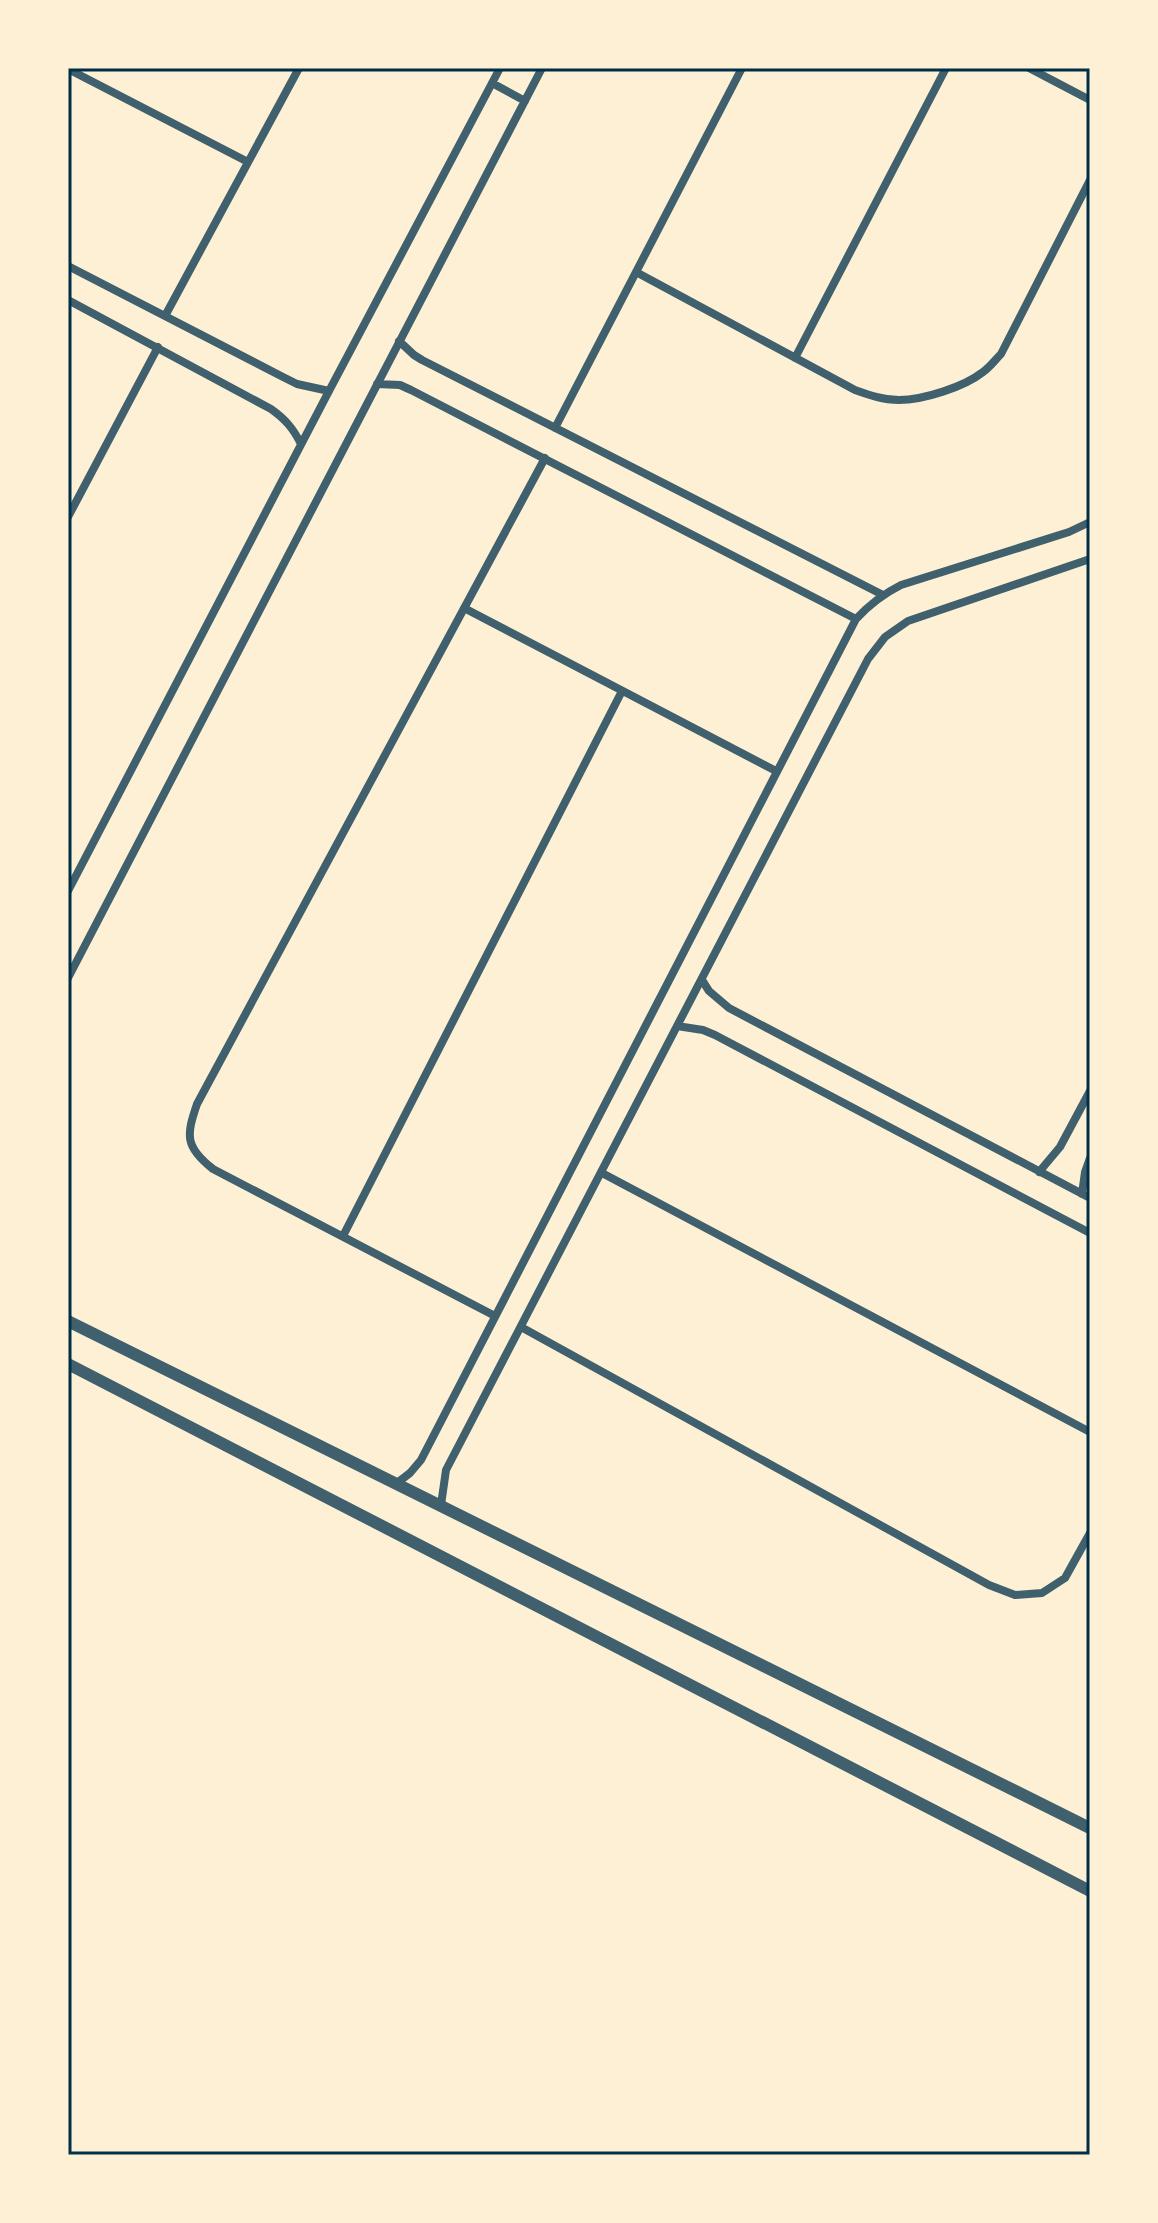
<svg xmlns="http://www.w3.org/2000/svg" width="1158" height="2223" font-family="'Golos Text',sans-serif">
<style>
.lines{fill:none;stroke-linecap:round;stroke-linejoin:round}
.minor{stroke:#3f606c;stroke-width:8}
.tertiary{stroke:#3f606c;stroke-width:12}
.neatline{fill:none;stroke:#003049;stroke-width:3}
</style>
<rect width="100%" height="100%" fill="#fdf0d5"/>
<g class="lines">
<path class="minor" d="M1029 68 1090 100
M68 69 248 162
M492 83 525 101
M68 266 283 377 297 384 329 391
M636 272 855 390C869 395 883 400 899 400 923 400 964 387 983 372 990 367 995 360 1001 354L1090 180
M68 300 271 409C285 419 293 428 301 444
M165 316 299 68
M399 341 414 355 422 360 883 595
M795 358 946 68
M377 384 400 385 411 390 856 619
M555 428 742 68
M68 517 158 347
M464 608 776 771
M68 891 329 391 500 68
M68 978 542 68
M702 980 709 991 729 1008 1090 1198
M677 1026 703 1030 715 1035 1090 1233
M1039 1172 1060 1147 1090 1091
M602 1173 1090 1432
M1082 1194 1085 1172 1090 1158
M343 1236 622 691
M495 1316 213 1169C185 1147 186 1136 197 1104L545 458
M521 1327 989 1585 1015 1595 1042 1593 1065 1578 1090 1533
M397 1483 410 1473 421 1460 856 619C870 604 883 594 901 585L1069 532 1090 522
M441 1505 446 1470 868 659 885 637 908 621 1090 559"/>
<path class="tertiary" d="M68 1321 1090 1828
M68 1364 1090 1891"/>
</g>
<rect width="1158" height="2223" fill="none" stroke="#fdf0d5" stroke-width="140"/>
<rect x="70" y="70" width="1018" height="2083" class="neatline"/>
</svg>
